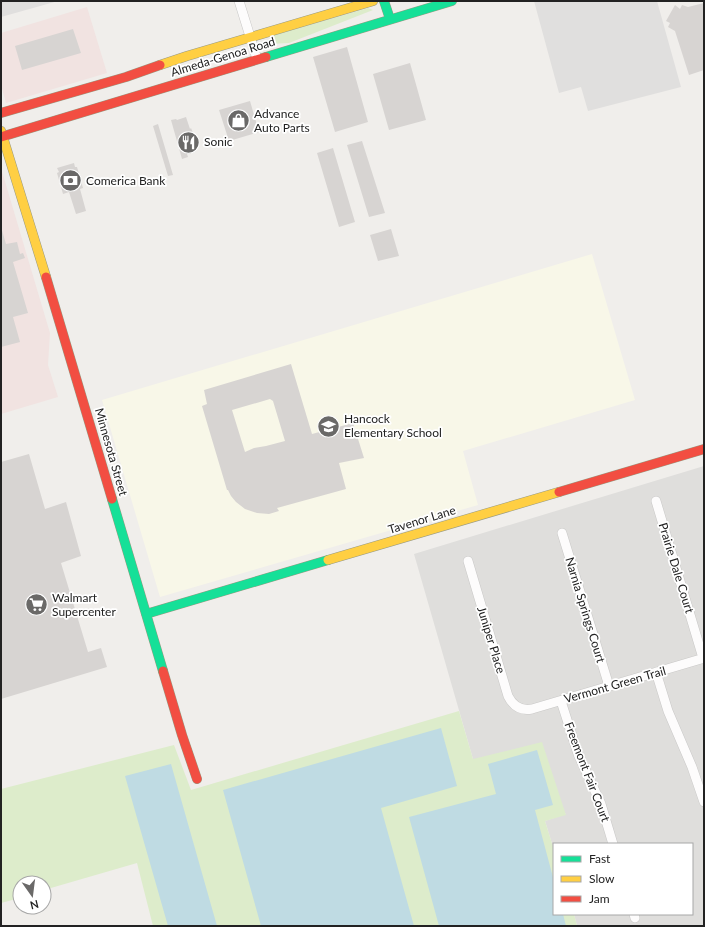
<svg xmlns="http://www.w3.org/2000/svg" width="705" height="927" font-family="Lato,sans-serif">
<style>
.residential{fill:#dfdedc}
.commercial{fill:#f1e3e1}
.education{fill:#f8f7e8}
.grass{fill:#ddeccb}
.parking{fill:#e0dfde}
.water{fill:#bfdbe3}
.building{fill:#d7d4d2;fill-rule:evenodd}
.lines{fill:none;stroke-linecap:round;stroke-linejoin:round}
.street-casing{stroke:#c9c8c7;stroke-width:10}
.fast-casing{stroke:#999a82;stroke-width:10}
.slow-casing{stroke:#999a82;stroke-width:10}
.jam-casing{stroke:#999a82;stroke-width:10}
.street{stroke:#fdfcfc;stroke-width:9}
.fast{stroke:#16e098;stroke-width:9}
.slow{stroke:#ffcf43;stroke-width:9}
.jam{stroke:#f24e42;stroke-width:9}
.labels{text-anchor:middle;stroke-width:3.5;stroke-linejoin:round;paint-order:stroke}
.street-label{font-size:12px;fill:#222;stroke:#fff}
.poi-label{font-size:12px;fill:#222;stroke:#fff;text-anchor:start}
</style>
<rect width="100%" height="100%" fill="#f0eeeb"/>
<path class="residential" d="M704 466V926H577L574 914H692V844H554V850L545 821 566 814 473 759 414 554Z"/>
<path class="commercial" d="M87 7 107 73 6 103 1 85V33Z
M1 168 50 333 48 365 58 397 1 414Z"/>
<path class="education" d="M592 254 635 400 463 451 478 505 160 597 102 400Z"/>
<path class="grass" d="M368 8 373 10 289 43 270 44 267 41 274 35Z
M459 711 473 759 542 742 566 815 545 821 554 850V914H574L577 926H153L137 863 44 890V883H20V898L1 903V789L174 745 191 790Z"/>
<path class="parking" d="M1 1H58L1 17Z
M534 1H657L681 87 588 111 581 87 559 93Z"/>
<path class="water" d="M441 728 457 786 381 808 414 926H261L223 790Z
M537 750 553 805 535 810 554 881V914H563L566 926H439L409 817 496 794 488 764Z
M171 764 217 926H168L125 776Z"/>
<path class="building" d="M704 3V70L689 75 675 31 668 27 670 23 666 21 675 5 680 9 682 5 688 7Z
M73 29 81 53 22 70 15 46Z
M347 47 368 122 335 132 313 57Z
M410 63 426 120 389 130 373 74Z
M250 101 259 132 229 141 219 110Z
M186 117 190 129 191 128 193 133 191 134 196 151 187 154 188 157 182 159 171 120 176 119 177 120Z
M158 124 173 175 168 176 153 126Z
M362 141 385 213 369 217 347 145Z
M333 148 355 222 339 227 317 153Z
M74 163 75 167H77L83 188 80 189 86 211 76 214 69 192 63 194 57 173 59 172 57 168Z
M1 227 6 244 17 242 20 254 23 253 25 258 13 262 28 313 13 317 20 342 1 347Z
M391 229 399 256 378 261 370 235Z
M291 364 312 434 353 423 364 458 339 463 346 489 277 508 279 511 269 514 257 513 245 509 236 502 231 496 228 490H227L202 406 207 404 204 390ZM270 399 273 401 285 441 266 446 254 448 245 452 232 410Z
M29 454 45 509 66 502 81 556 61 563 88 652 101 648 107 667 1 699V462Z"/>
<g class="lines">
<defs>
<path id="street" d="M239 1 257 59
M656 501 703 658
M562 533 609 686
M468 561 508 696C513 706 521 711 532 709L704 658
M656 672 668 711 692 767 704 802
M561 701 578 754 601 804 613 844
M634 914 635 918"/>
<path id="fast" d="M384 1 390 19
M266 57 452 1
M112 499 163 671
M146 614 328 560"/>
<path id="slow" d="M160 65 187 56 373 1
M1 131 46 277
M328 560 559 492"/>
<path id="jam" d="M1 113 126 77 160 65
M1 137 266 57
M46 277 112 499
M559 492 704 449
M163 671 182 735 197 779"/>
</defs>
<use href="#street" class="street-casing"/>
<use href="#fast" class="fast-casing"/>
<use href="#slow" class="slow-casing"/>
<use href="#jam" class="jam-casing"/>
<use href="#street" class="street"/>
<use href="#fast" class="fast"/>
<use href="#slow" class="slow"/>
<use href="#jam" class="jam"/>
</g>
<defs>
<symbol id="shop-disc" viewBox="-11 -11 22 22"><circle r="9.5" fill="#6a6968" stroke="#fff"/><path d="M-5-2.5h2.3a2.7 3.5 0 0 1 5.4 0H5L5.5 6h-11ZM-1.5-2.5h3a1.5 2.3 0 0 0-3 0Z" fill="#fff"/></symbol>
<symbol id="restaurant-disc" viewBox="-11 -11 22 22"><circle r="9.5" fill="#6a6968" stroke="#fff"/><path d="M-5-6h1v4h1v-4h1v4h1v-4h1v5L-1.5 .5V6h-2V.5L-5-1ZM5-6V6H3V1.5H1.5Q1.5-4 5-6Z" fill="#fff"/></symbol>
<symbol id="bank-disc" viewBox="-11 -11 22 22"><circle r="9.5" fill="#6a6968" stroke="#fff"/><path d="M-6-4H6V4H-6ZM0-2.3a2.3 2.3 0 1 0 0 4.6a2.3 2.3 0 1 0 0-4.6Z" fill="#fff"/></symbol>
<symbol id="school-disc" viewBox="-11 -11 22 22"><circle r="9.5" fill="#6a6968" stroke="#fff"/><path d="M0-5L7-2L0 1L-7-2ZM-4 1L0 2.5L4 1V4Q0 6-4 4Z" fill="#fff"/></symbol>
<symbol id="supermarket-disc" viewBox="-11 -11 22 22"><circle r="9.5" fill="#6a6968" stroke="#fff"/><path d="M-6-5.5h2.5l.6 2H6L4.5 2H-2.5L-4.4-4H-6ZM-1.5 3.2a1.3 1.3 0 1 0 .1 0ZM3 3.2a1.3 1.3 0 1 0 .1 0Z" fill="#fff"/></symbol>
</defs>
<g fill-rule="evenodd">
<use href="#shop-disc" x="226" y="108" width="25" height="25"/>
<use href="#restaurant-disc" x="176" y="130" width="25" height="25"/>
<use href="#bank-disc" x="58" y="168" width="25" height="25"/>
<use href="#school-disc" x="316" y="414" width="25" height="25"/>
<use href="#supermarket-disc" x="24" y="592" width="25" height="25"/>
</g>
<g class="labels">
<g class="street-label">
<text transform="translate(223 57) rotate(-17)" y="4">Almeda-Genoa Road</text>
<text transform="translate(111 452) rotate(74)" y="4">Minnesota Street</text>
<text transform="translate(422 520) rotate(-17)" y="4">Tavenor Lane</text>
<text transform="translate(676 568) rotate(73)" y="4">Prairie Dale Court</text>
<text transform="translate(585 610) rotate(73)" y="4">Narnia Springs Court</text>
<text transform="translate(491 640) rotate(73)" y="4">Juniper Place</text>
<text transform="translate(615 685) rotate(-16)" y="4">Vermont Green Trail</text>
<text transform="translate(587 772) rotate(69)" y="4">Freemont Fair Court</text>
</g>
<g class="poi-label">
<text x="254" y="118">Advance<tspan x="254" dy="14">Auto Parts</tspan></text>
<text x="204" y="146">Sonic</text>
<text x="86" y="185">Comerica Bank</text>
<text x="344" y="423">Hancock<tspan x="344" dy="14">Elementary School</tspan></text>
<text x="52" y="602">Walmart<tspan x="52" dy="14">Supercenter</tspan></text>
</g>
</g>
<rect width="705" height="927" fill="none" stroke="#222222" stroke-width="4"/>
<rect x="553" y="843" width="140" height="72" fill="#ffffff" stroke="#a7a7a7"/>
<rect x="561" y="856" width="20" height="6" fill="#16e098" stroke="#a7a7a7"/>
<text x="589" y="863" font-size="12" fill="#222222">Fast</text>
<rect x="561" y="876" width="20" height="6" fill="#ffcf43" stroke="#a7a7a7"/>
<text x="589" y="883" font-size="12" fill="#222222">Slow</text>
<rect x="561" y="896" width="20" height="6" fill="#f24e42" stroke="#a7a7a7"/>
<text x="589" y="903" font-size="12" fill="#222222">Jam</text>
<g transform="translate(32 895) rotate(166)"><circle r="19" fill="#ffffff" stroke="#a7a7a7"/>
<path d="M0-3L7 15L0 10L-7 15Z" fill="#6a6968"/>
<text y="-6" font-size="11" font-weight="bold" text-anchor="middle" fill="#222222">N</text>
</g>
</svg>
